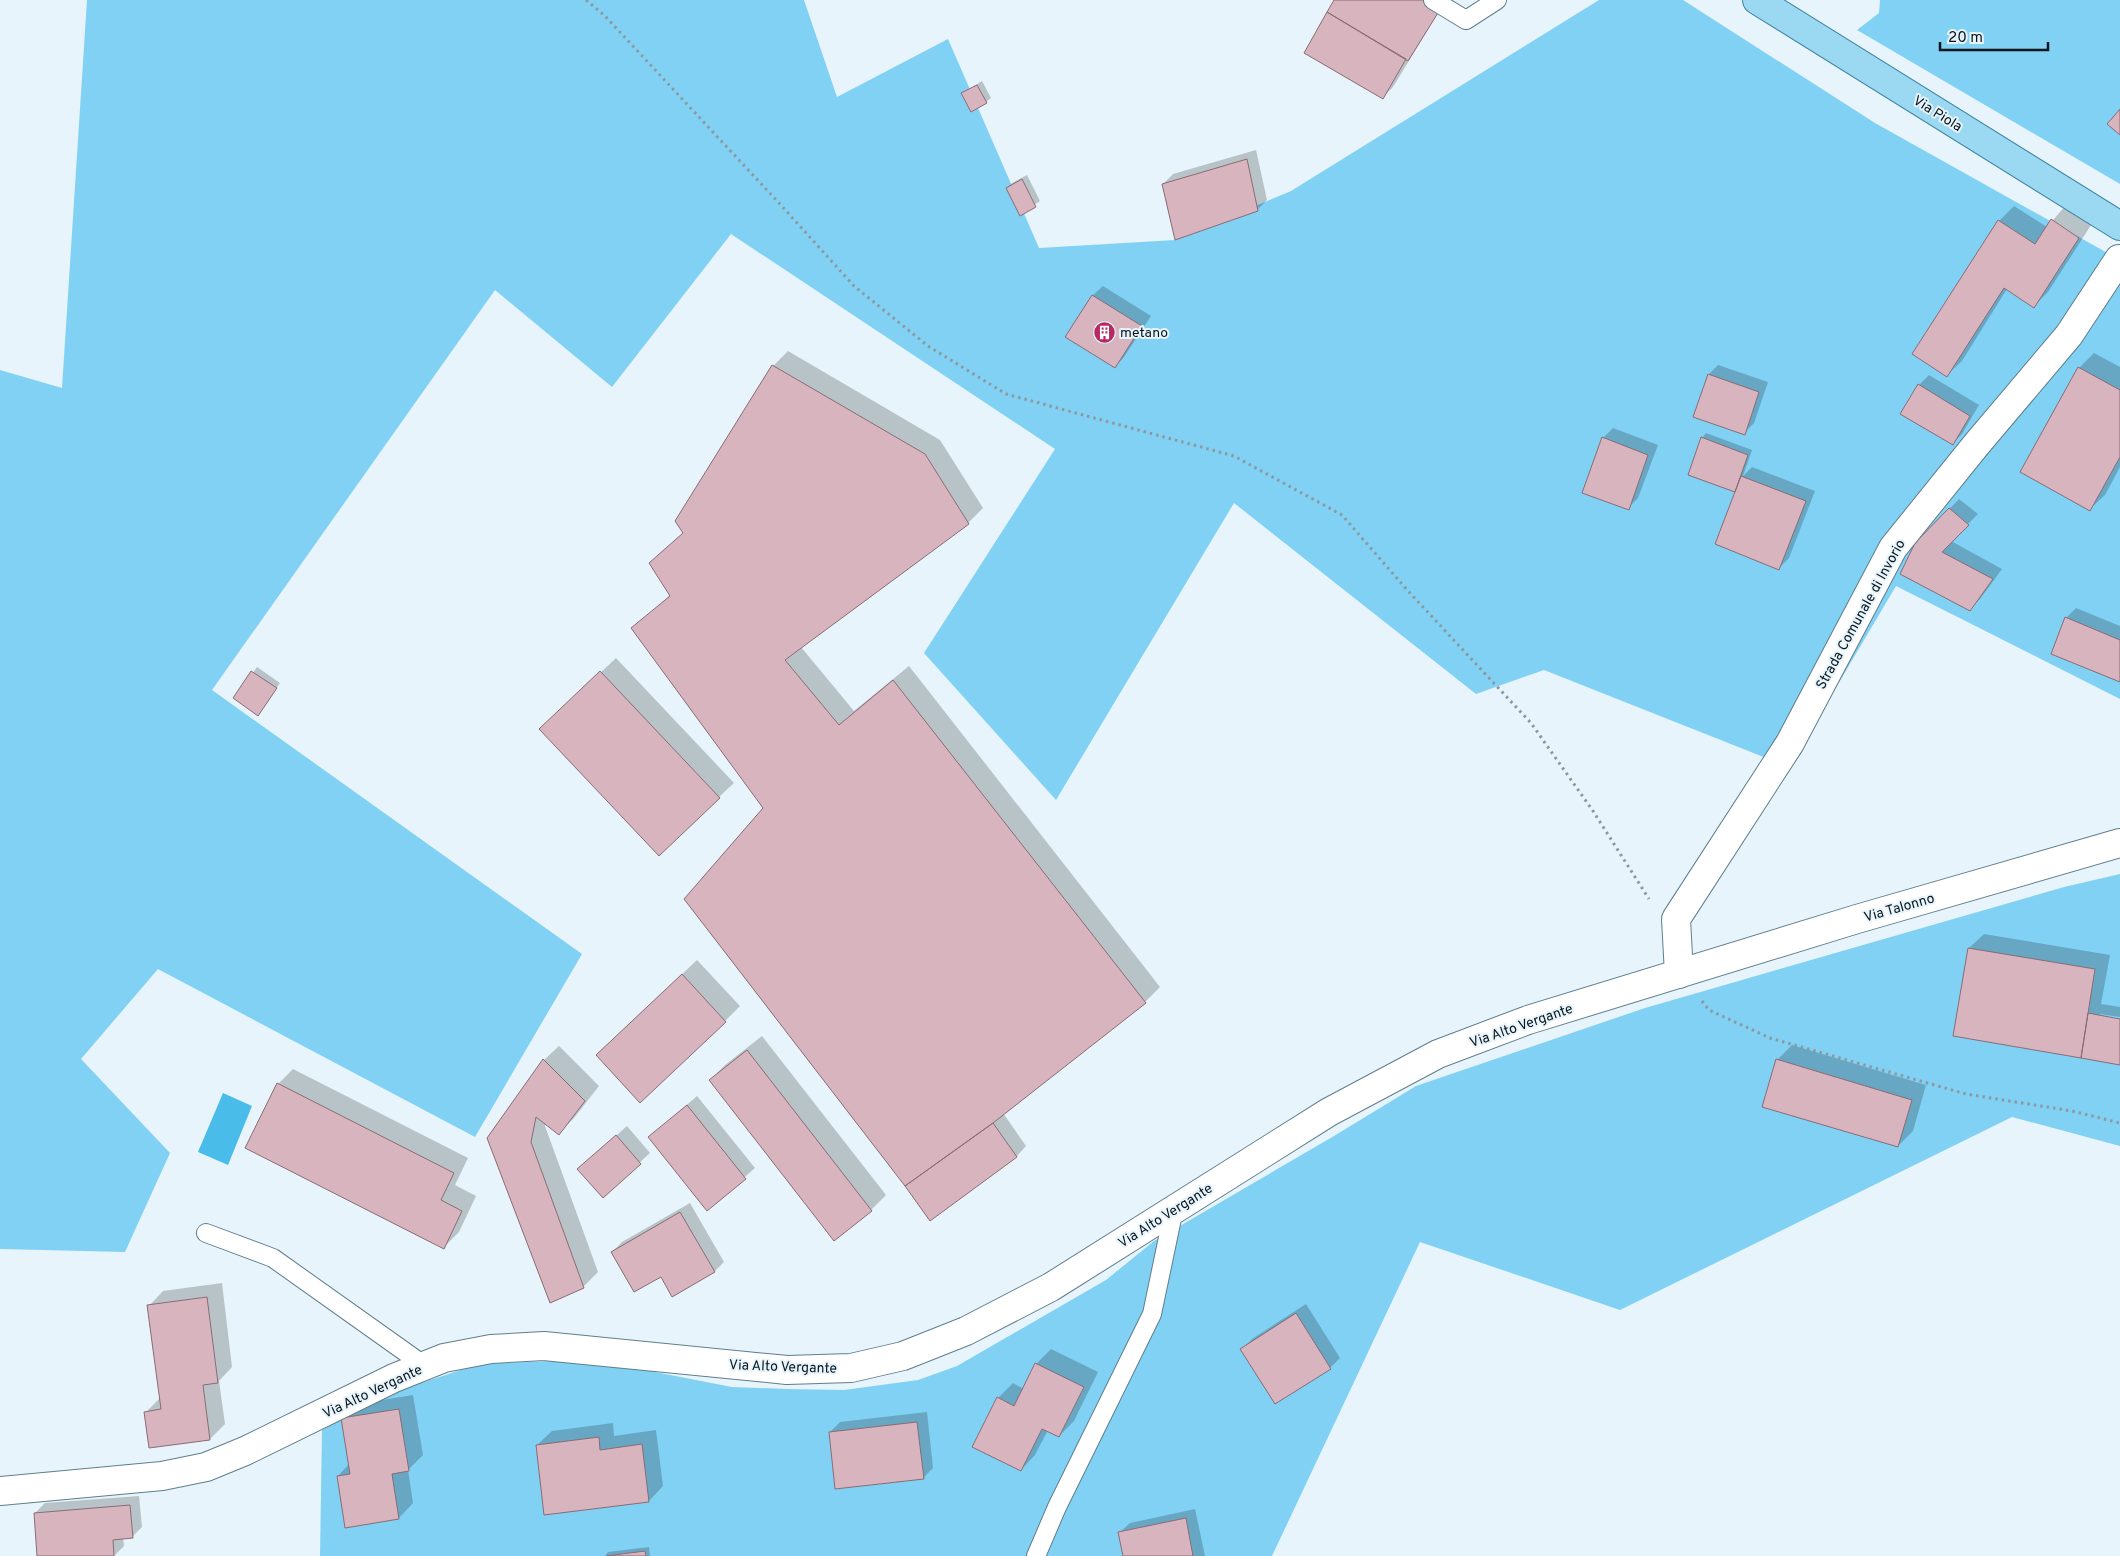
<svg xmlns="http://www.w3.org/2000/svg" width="2120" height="1556" font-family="Overpass,sans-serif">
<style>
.green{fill:#81d1f4}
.water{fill:#49bcea}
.shadow{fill:#0003}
.building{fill:#d8b5be;stroke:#8a6b73}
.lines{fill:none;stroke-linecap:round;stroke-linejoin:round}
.service-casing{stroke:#5f7e8c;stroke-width:20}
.minor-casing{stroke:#5f7e8c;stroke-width:30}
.secondary-casing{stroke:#5f7e8c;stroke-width:30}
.primary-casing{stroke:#3d83a1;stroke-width:30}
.path{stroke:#8c999f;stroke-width:3;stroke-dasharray:2.5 4;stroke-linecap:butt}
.service{stroke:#fff;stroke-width:18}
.minor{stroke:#fff;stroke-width:28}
.secondary{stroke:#fff;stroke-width:28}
.primary{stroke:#9bd8f2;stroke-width:28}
.labels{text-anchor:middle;stroke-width:4;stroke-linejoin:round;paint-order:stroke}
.street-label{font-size:14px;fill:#0a161c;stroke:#e7f4fb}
.poi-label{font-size:14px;fill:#0a161c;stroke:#e7f4fb;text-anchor:start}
</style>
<rect width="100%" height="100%" fill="#e7f4fb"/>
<path class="green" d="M87 0H804L837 97 948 39 1039 248 1175 240 1291 191 1599 0H1683L1875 123 2120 260V699L1896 586 1789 767 1544 670 1476 694 1234 503 1056 800 924 653 1055 449 731 234 612 387 495 290 212 690 582 954 475 1137 158 969 81 1059 170 1153 125 1252 0 1249V370L62 388Z
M1880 0H2120V184L1857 30 1879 13Z
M2120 874V1146L2012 1117 1620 1310 1420 1242 1272 1556H320L322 1430 341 1418 400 1390 479 1364 554 1361 624 1366 732 1387 787 1389 844 1390 918 1380 957 1366 1106 1280 1154 1241 1334 1136 1416 1086 1645 1008 2064 887Z"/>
<path class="water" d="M223 1093 252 1106 228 1165 198 1152Z"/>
<path class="shadow" d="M1336 0H1446L1393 87 1383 97Z
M982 81 991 98 986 102 963 93Z
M1256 150 1267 200 1257 210 1163 184 1173 174Z
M1027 175 1040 201 1020 214 1007 188 1012 183Z
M2066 205 2093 222 2048 292 2034 306 2007 289 1962 361 1947 375 1999 221 2014 206 2047 227Z
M1103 286 1151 316 1124 357 1115 367 1067 337 1093 295Z
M788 351 940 440 983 508 968 523 801 647 854 711 909 666 1160 987 1145 1002 1003 1113 1026 1146 1017 1156 930 1219 764 808 633 629 670 595 684 532 773 366Z
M2094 353 2120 367V467L2105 495 2090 509 2022 472 2079 368Z
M1718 365 1768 382 1754 423 1744 433 1709 374Z
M1929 375 1979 405 1962 434 1952 444 1919 385Z
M1613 428 1658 445 1638 498 1628 508 1603 438Z
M1706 433 1752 450 1743 476 1752 467 1815 491 1789 558 1779 568 1738 487 1734 490 1702 438Z
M1959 499 1978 514 1951 541 2002 569 1980 599 1970 609 1916 543Z
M2076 608 2120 626V680L2066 618Z
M616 658 734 783 719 797 556 715Z
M257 667 280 683 262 710 235 698Z
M1984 934 2110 955 2101 1004 2120 1007V1017L2100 1014V1016L2120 1020V1064L1969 948Z
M697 960 740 1006 725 1021 612 1041Z
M762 1036 886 1195 871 1210 710 1080 725 1065Z
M1792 1045 1926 1085 1913 1131 1898 1146 1777 1060Z
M559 1046 599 1086 574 1118 559 1133 546 1123 545 1126 598 1272 583 1287 488 1139 544 1060Z
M293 1069 468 1158 455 1185 476 1196 459 1232 444 1247 278 1084Z
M697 1096 755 1168 708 1209 650 1137Z
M627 1126 650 1153 603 1196 589 1160Z
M690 1203 724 1262 715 1271 661 1275 612 1252 622 1242Z
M222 1283 232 1367 219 1381 225 1424 210 1439 146 1412 161 1397 149 1306 163 1291Z
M1306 1304 1340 1358 1330 1368 1242 1349 1252 1339Z
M1051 1349 1098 1372 1074 1421 1059 1436 1048 1430 1035 1455 1021 1470 998 1398 1013 1383 1024 1389 1036 1364Z
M413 1395 423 1455 408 1470 413 1503 399 1518 338 1476 349 1464 342 1419 357 1404Z
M927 1412 933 1468 923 1478 830 1432 840 1422Z
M613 1423 614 1436 656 1430 663 1486 649 1501 537 1445 552 1431Z
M139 1496 142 1527 132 1537 123 1538 124 1546 114 1556H38L35 1513 45 1503Z
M1195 1509 1205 1556H1125L1120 1532 1130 1523Z
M649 1547 650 1556H605L608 1552Z"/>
<path class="building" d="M1334 0H1446L1408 61 1327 12Z
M1327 12 1406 59 1383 99 1304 53Z
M977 85 987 103 971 112 961 93Z
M2120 109V135L2107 124Z
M1247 159 1258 211 1175 240 1162 184Z
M1022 179 1036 207 1020 216 1006 188Z
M2051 219 2079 238 2034 308 2004 288 1947 377 1912 354 1998 220 2035 244Z
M1092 295 1142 326 1115 368 1065 337Z
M772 365 925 454 969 524 785 660 839 725 893 680 1146 1003 993 1123 905 1186 684 899 763 808 631 628 670 596 649 563 683 533 675 521Z
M2078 367 2120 390V457L2090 511 2020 472Z
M1708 374 1759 392 1745 435 1693 417Z
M1918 384 1970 416 1953 445 1900 414Z
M1602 437 1648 455 1629 510 1582 493Z
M1701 437 1748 455 1735 492 1688 475Z
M1741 476 1806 501 1779 570 1715 544Z
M1949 508 1969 525 1942 552 1993 579 1970 611 1900 574 1915 543Z
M2065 617 2120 640V682L2051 654Z
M251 671 277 688 258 716 233 698Z
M600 671 720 798 659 856 539 729Z
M1968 948 2095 969 2081 1058 1953 1036Z
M682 974 726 1022 640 1103 596 1055Z
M2088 1013 2120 1019V1065L2081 1058Z
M747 1050 872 1211 834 1241 709 1080Z
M543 1059 585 1101 559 1135 536 1117 531 1142 584 1288 550 1303 487 1138Z
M1776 1059 1912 1100 1898 1147 1762 1107Z
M277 1083 454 1173 441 1200 462 1211 444 1249 245 1148Z
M687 1105 746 1179 707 1211 648 1137Z
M993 1123 1017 1157 930 1221 905 1186Z
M616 1135 641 1164 603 1198 577 1169Z
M680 1212 715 1272 672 1297 661 1277 634 1292 611 1252Z
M207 1297 218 1383 203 1385 210 1440 149 1448 144 1412 161 1409 147 1305Z
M1296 1313 1331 1369 1275 1404 1240 1349Z
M1035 1363 1084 1387 1059 1437 1042 1429 1021 1471 972 1447 997 1397 1014 1406Z
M399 1409 409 1471 392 1474 399 1519 345 1528 337 1476 350 1474 341 1418Z
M917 1422 924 1479 835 1489 829 1432Z
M599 1437 600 1450 642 1444 649 1502 544 1515 536 1445Z
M130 1505 133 1538 113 1540 114 1556H37L34 1513Z
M1186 1518 1193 1556H1123L1118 1532Z
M645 1551 646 1556H607Z"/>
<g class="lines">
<defs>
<path id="service" d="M1433 0 1466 20 1497 0
M206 1233 273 1258 425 1366
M1036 1556 1057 1507 1152 1314 1174 1209"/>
<path id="minor" d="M1679 974 1676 919 1790 743 1893 548 1976 445 2069 335 2119 259"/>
<path id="secondary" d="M0 1491 162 1476 206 1467 245 1451 394 1378 444 1358 491 1349 544 1346 787 1370 851 1368 903 1356 966 1331 1051 1287 1329 1112 1438 1054 1528 1020 1857 919 2120 843"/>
<path id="primary" d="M1757 0 2120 226"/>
</defs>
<use href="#service" class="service-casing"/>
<use href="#minor" class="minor-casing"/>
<use href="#secondary" class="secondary-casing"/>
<use href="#primary" class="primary-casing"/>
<path class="path" d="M586 0 604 15 779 203 854 286 928 346 1006 394 1234 456 1342 515 1408 591 1531 723 1593 811 1649 899
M1702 1001 1709 1010 1770 1038 1966 1094 2072 1111 2120 1123"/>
<use href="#service" class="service"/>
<use href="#minor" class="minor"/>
<use href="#secondary" class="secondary"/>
<use href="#primary" class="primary"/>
</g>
<defs>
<symbol id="building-disc" viewBox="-11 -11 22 22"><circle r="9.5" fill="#b62a64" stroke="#e7f4fb"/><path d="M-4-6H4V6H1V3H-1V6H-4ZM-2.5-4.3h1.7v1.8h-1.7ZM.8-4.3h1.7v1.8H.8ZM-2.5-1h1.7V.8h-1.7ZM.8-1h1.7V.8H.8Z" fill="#fff"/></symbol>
</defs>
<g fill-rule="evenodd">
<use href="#building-disc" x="1092" y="320" width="25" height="25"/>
</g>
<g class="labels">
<g class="street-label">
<text transform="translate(1938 113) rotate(32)" y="5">Via Piola</text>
<text transform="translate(1860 614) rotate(-61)" y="5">Strada Comunale di Invorio</text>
<text transform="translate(1899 907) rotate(-16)" y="5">Via Talonno</text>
<text transform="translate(1521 1025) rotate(-19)" y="5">Via Alto Vergante</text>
<text transform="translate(1165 1215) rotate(-32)" y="5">Via Alto Vergante</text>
<text transform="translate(783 1366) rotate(2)" y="5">Via Alto Vergante</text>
<text transform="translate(372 1391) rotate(-25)" y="5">Via Alto Vergante</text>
</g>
<g class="poi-label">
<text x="1120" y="337">metano</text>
</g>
</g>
<path d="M1940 42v8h108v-8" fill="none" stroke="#0a161c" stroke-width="2.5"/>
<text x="1948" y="42" font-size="15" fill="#0a161c" stroke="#e7f4fb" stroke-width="4" paint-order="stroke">20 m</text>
</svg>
